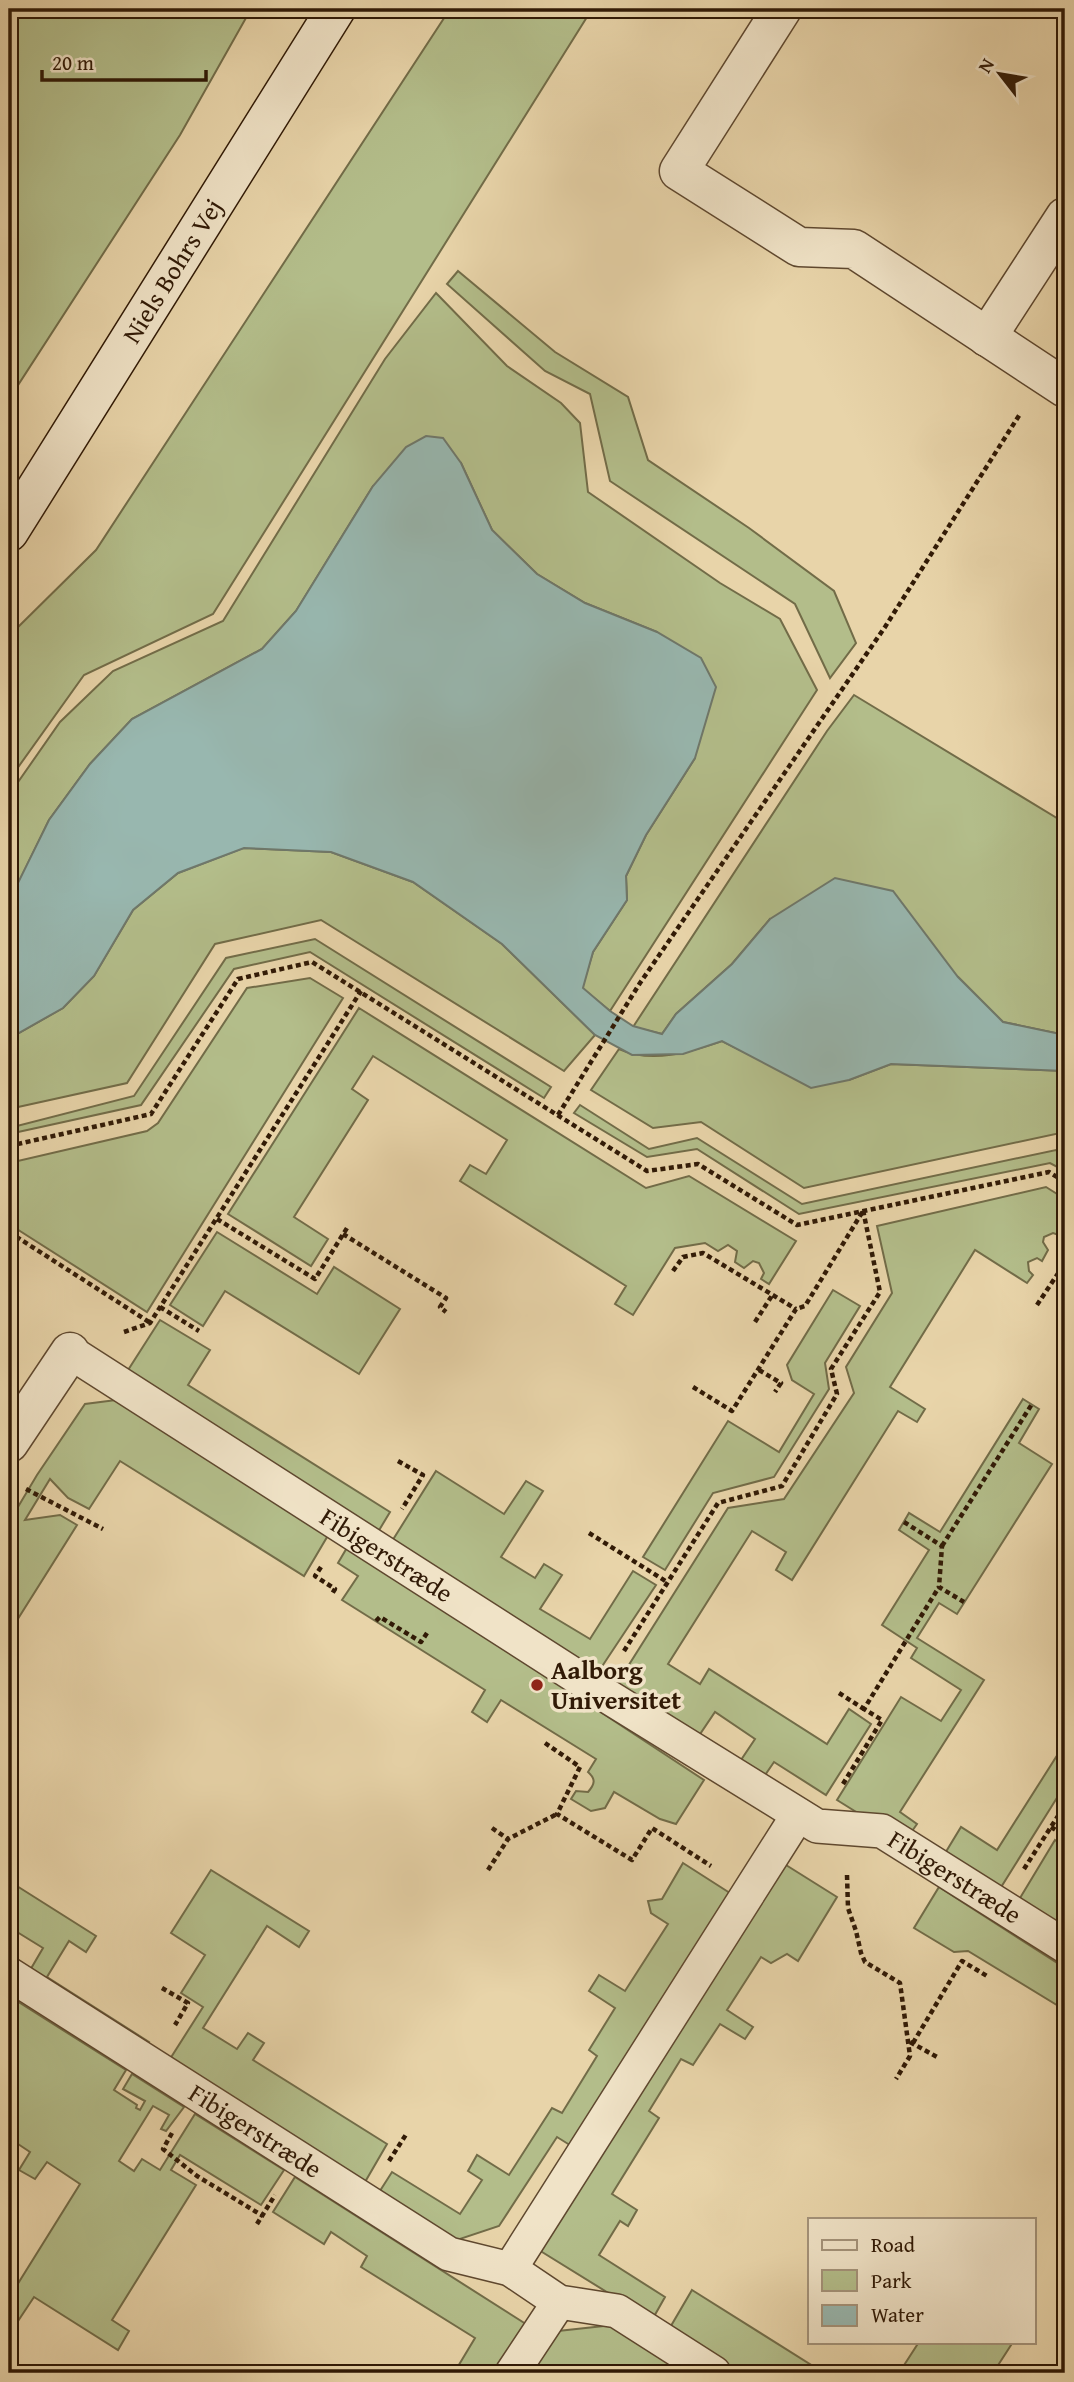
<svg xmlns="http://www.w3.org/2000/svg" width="1074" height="2382" viewBox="0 0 1074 2382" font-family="'Gentium Book Plus',serif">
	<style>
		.green { fill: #b3bd8a; stroke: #726c48; stroke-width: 2 }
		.water { fill: #98b7af; stroke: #6f786b; stroke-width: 2 }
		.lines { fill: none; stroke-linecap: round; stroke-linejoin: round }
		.lane-casing { stroke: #5f482f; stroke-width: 36 }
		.street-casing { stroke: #5f482f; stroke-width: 41 }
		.secondary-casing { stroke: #311a06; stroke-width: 41 }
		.path { stroke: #311a06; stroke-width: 4.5; stroke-dasharray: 5 3.5; stroke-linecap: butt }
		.lane { stroke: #f0e3c7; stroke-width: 33 }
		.street { stroke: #f0e3c7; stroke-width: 38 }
		.secondary { stroke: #f0e3c7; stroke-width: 38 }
		.poi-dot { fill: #8f2418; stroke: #f0e3c7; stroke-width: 2.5 }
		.labels { text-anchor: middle; stroke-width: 7; stroke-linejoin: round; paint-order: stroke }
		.street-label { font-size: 26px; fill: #311a06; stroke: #f0e3c7 }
		.poi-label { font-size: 26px; font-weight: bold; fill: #311a06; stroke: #f0e3c7; text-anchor: start }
	</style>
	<rect width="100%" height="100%" fill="#e8d4a9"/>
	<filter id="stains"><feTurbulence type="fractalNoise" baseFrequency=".00286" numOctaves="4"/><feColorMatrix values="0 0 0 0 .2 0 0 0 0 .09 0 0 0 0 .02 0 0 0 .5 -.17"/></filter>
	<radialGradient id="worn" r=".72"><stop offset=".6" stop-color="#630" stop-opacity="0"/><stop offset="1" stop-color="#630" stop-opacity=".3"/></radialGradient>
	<!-- green -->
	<g class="green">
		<polygon points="9,9 251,9 180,135 9,399"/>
		<polygon points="450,9 592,9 213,614 84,675 9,780 9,636 96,550"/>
		<polygon points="458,271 555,352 628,397 648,460 749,528 834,591 856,643 830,678 795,604 610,481 590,394 545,371 447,284"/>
		<polygon points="436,293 507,366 561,403 580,423 588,492 720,583 780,619 817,690 610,1011 582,988 593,952 627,900 626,876 646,835 695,758 657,632 585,603 537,574 492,530 461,463 373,486 296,611 262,649 132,719 90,764 49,820 16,888 9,895 9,795 60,722 113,671 223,621 385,359"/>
		<polygon points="854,695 1065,823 1065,1035 1003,1022 958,977 770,919 732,964 676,1014 662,1034 633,1027 827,731"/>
		<polygon points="243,848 331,852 413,882 502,944 595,1035 564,1071 321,920 215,944 127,1083 9,1109 9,1036 17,1034 63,1008 94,976 133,910 178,873"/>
		<polygon points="315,939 551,1087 544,1098 310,952 234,969 141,1105 9,1134 9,1128 134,1096 226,958"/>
		<polygon points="310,978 343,998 147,1312 9,1224 9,1163 147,1131 158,1123 247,988"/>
		<polygon points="359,1008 646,1188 689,1176 796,1241 769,1284 761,1279 764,1273 759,1263 753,1261 744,1268 735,1262 737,1251 728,1245 718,1251 705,1243 675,1248 633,1315 615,1304 626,1286 460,1181 470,1165 486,1174 507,1140 373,1056 352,1089 368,1100 294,1217 328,1239 311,1266 228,1214"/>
		<path d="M722,1041L762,1061L849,1080L891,1064L1065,1071V1132L804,1188L701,1122L653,1128L591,1090L619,1049C652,1064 690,1052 722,1041Z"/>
		<polygon points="580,1105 649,1149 697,1138 802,1204 1056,1150 1065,1157 1065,1171 1050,1163 799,1214 697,1149 647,1157 574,1113"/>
		<polygon points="1046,1187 1065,1199 1065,1224 1059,1235 1053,1233 1044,1237 1043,1242 1048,1250 1042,1261 1037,1258 1028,1262 1029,1271 1033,1275 1027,1283 975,1250 890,1387 925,1409 917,1422 898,1411 792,1580 776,1570 786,1552 752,1531 668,1664 700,1684 709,1669 827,1744 849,1709 871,1724 826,1795 774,1762 759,1784 735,1769 755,1739 715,1712 694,1743 613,1690 728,1508 784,1499 854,1393 846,1367 892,1293 877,1226"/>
		<polygon points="217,1232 317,1294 334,1267 400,1309 359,1374 225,1291 203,1326 170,1305"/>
		<polygon points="833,1290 860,1306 825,1363 829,1389 774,1477 713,1493 665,1570 643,1557 728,1421 779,1452 814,1394 792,1380 787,1365"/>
		<polygon points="160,1320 210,1350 188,1385 390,1512 375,1537 123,1378"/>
		<polygon points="1023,1399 1039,1409 1019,1443 1052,1464 957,1614 939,1603 917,1638 984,1680 900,1812 917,1824 910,1834 882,1828 837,1800 901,1697 941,1721 961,1690 911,1658 917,1648 882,1625 929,1550 899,1530 909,1513 940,1532"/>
		<polygon points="116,1400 330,1532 304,1576 120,1461 89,1509 68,1498 50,1479 25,1520 60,1515 77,1525 9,1633 9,1522 37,1475 85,1404"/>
		<polygon points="436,1471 504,1514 526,1481 543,1491 501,1557 535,1578 544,1564 562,1575 540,1609 590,1639 633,1571 656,1585 595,1677 389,1546"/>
		<path d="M348,1546L704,1780L676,1824L660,1819L614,1792L605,1808L591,1811L571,1799L576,1791L588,1792C595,1784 596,1779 588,1772L596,1759L501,1700L487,1722L472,1712L485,1690L342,1600L358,1576L338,1563Z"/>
		<polygon points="1065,1743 1065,1785 998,1892 944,1855 961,1827 997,1850"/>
		<polygon points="1055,1840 1065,1847 1065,1934 1017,1903"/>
		<polygon points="778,1860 837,1897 798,1961 787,1954 771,1963 761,1957 727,2010 753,2027 745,2039 720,2024 693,2065 681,2059 649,2111 659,2118 612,2194 637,2210 628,2226 620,2221 599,2255 665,2297 652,2320 534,2247"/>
		<polygon points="683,1863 733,1895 573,2147 557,2137 499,2226 454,2241 378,2194 392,2172 460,2214 482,2180 468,2171 477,2155 509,2175 552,2108 562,2113 597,2056 589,2050 615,2008 589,1991 599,1975 625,1991 668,1924 651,1913 648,1901 662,1899"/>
		<polygon points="211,1870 309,1931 299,1947 267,1926 203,2028 237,2049 248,2033 264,2043 253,2060 387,2144 365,2182 170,2059 203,2007 181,1993 205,1955 171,1933"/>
		<polygon points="9,1881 96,1936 86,1952 69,1941 47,1977 149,2042 146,2047 29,1972 43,1948 9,1927"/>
		<polygon points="939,1887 1065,1968 1065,2010 968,1951 954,1952 914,1928"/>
		<polygon points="9,1996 126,2070 114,2090 137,2105 136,2108 140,2110 145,2101 123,2089 132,2074 184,2107 166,2131 161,2129 169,2115 153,2106 119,2161 134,2171 142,2159 160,2170 195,2114 284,2170 261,2205 180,2155 171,2170 196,2185 112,2320 129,2331 118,2350 34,2297 12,2330 9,2328 9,2298 80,2184 47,2162 35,2179 19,2170 30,2152 9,2138"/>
		<polygon points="295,2177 529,2326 500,2373 454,2373 475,2338 361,2267 367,2256 331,2232 324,2244 273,2212"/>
		<polygon points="692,2290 824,2373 738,2373 668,2331"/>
		<polygon points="613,2325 689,2373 523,2373 549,2332"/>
		<polygon points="919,2342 1013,2342 993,2373 899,2373"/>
	</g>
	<!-- water -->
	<polygon class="water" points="426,436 443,438 461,463 492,530 537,574 585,603 657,632 701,658 716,687 695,758 646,835 626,876 627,900 593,952 583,988 610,1011 633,1026 662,1034 676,1014 732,964 770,919 835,878 893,891 958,977 1003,1022 1065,1035 1065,1071 891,1064 849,1080 811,1088 722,1041 683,1054 632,1055 595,1035 502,944 413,882 331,852 244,848 178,873 133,910 94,976 63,1008 17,1034 9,1036 9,895 16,887 49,820 90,764 132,719 262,649 296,611 373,486 406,447"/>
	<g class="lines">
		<!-- lane casing -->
		<g class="lane-casing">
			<g id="lane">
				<path id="s1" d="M70,1352L599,1691L817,1826L882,1831L1065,1946"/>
				<path id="s2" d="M9,1974L449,2254L510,2269L559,2302L617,2311L714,2373"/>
				<polyline points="510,2269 798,1815"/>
				<polyline points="512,2373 559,2302"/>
			</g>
		</g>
		<!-- street casing -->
		<g class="street-casing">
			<g id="street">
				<polyline points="782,9 679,171 799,247 854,249 1065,388"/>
				<polyline points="987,337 1065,217"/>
				<polyline points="9,1443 70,1352"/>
			</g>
		</g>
		<!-- secondary casing -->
		<g class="secondary-casing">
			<g id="secondary">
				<path id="s3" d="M9,532L336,9"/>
			</g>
		</g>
		<!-- path -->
		<g class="path">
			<polyline points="558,1115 640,983 885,627 1020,414"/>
			<polyline points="9,1146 151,1114 238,979 312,962 647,1171 698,1164 797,1225 1049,1172 1065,1182"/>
			<polyline points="217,1219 315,1279 347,1228"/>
			<polyline points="9,1232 149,1322"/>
			<polyline points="343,1234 446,1298 440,1307 446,1312"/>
			<polyline points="673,1271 683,1257 703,1253 796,1309"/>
			<polyline points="1037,1305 1065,1263"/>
			<polyline points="160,1307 199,1331"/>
			<polyline points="755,1322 773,1294"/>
			<polyline points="124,1332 150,1323 361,991"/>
			<polyline points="759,1370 781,1383 775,1392"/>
			<polyline points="693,1387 732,1411 796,1309 805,1306 863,1211"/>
			<polyline points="398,1461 423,1475 402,1509"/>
			<polyline points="26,1489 103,1529"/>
			<polyline points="904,1522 942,1546 939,1587 964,1602"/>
			<polyline points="589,1533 667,1582"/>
			<polyline points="942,1546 1032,1404"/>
			<polyline points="321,1567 315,1576 335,1589 332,1594"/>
			<polyline points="376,1621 380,1617 421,1642 427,1633"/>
			<polyline points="624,1651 718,1503 782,1486 837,1394 831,1369 880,1292 863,1210"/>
			<polyline points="839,1693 864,1709"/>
			<polyline points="545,1743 580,1767 557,1814 632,1860 652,1828 711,1866"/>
			<polyline points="843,1784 882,1720 864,1709 939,1587"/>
			<polyline points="1051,1827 1065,1836"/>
			<polyline points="492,1828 508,1839"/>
			<polyline points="1024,1869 1065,1805"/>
			<polyline points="488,1870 508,1839 557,1814"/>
			<polyline points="847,1875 848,1908 856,1931 861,1953 865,1962 900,1983 910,2056 896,2079"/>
			<polyline points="162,1988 188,2003 175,2025"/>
			<polyline points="910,2042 937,2057"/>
			<polyline points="913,2043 962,1961 987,1976"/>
			<polyline points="172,2133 163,2149 197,2176 263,2216"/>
			<polyline points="389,2161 407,2133"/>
			<polyline points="257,2224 275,2195"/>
		</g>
		<!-- lane -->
		<use href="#lane" class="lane"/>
		<!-- street -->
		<use href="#street" class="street"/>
		<!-- secondary -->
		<use href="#secondary" class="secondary"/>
	</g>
	<!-- markers -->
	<circle class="poi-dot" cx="537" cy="1685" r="7"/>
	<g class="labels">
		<!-- street labels -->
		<g class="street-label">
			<text dy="9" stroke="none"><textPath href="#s3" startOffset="308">Niels Bohrs Vej</textPath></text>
			<text dy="9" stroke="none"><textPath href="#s1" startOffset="376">Fibigerstræde</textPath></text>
			<text dy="9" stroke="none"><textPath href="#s1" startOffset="1036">Fibigerstræde</textPath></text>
			<text dy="9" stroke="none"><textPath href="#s2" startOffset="292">Fibigerstræde</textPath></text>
		</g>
		<!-- poi labels -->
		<g class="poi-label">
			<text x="551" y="1679">Aalborg<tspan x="551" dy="30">Universitet</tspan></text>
		</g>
	</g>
	<!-- margin -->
	<rect width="1074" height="2382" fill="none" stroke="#e8d4a9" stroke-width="35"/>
	<rect x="10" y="10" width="1053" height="2361" fill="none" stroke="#311a06" stroke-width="3.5"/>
	<rect x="18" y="18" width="1039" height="2347" fill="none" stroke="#311a06" stroke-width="2"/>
	<!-- legend -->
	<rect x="808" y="2218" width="228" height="126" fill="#f0e3c7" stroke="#a4937a" stroke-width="2"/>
	<rect x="822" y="2240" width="35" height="10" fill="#f0e3c7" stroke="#a4937a" stroke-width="2"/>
	<text x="871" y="2252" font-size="21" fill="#311a06">Road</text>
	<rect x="822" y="2270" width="35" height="21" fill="#b3bd8a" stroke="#a4937a" stroke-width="2"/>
	<text x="871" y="2288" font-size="21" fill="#311a06">Park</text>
	<rect x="822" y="2305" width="35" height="21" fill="#98b7af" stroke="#a4937a" stroke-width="2"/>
	<text x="871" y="2322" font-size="21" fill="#311a06">Water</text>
	<!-- north arrow -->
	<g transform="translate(1000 74) rotate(301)" stroke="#f0e3c7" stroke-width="5" paint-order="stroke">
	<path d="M0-5L12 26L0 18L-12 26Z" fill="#311a06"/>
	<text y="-10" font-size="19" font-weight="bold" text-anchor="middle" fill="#311a06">N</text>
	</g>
	<!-- scale -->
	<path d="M42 70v10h164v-10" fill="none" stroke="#311a06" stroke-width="3.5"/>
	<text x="52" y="70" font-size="21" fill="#311a06" stroke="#f0e3c7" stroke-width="5" paint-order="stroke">20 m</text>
	<rect width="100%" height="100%" filter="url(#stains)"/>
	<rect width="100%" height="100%" fill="url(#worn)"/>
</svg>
